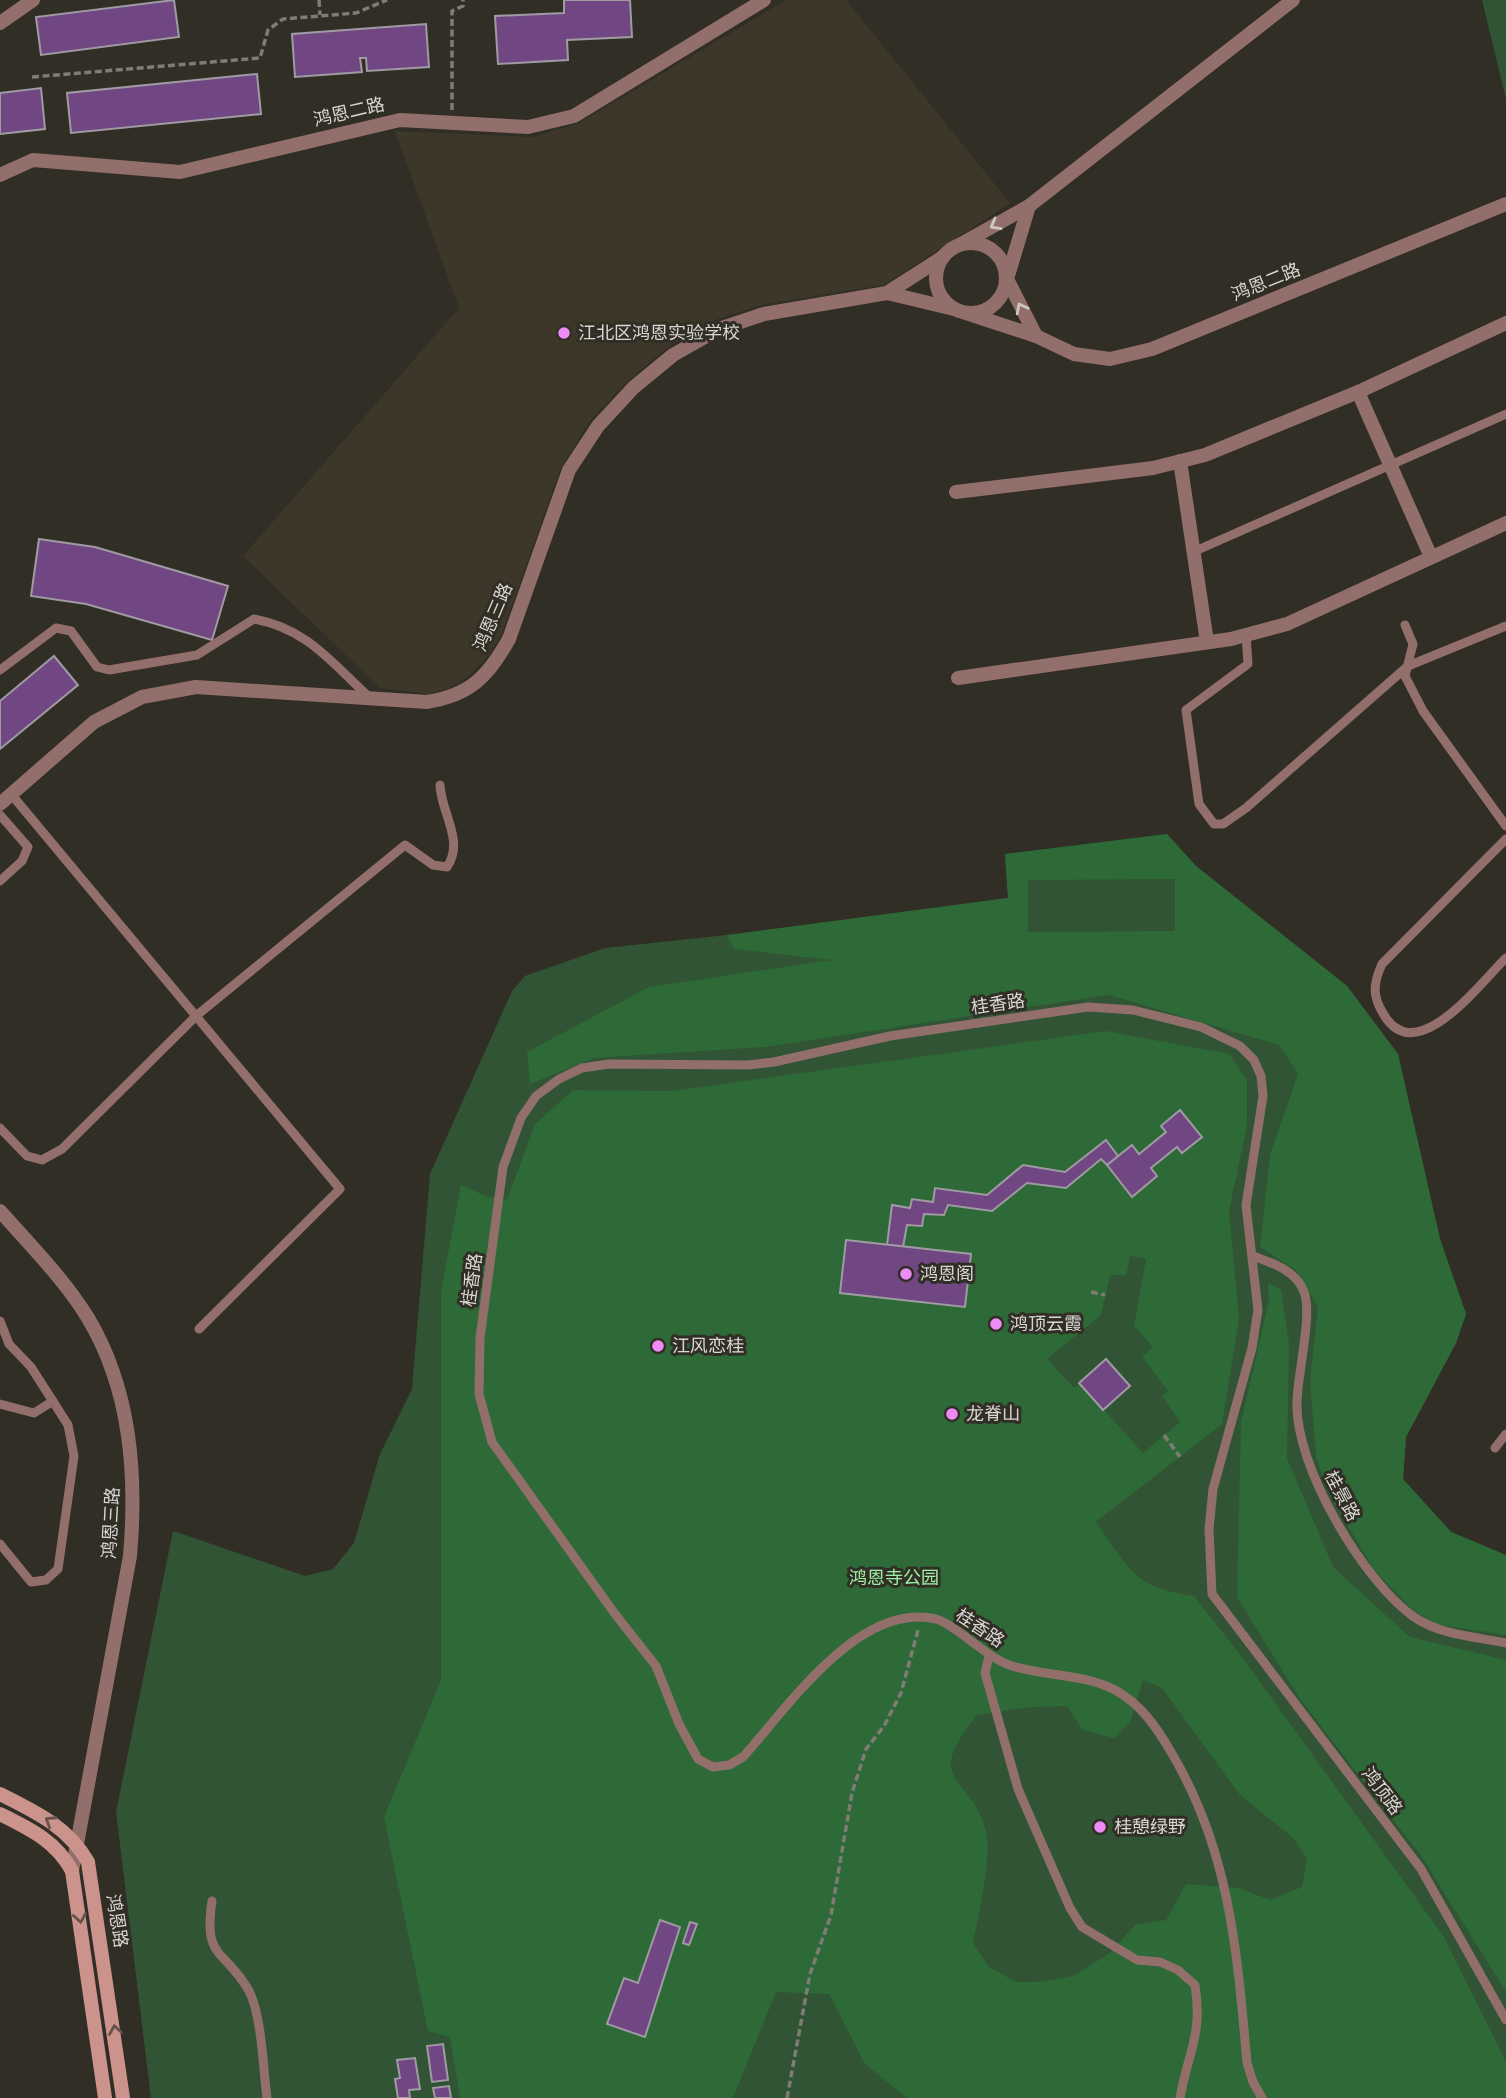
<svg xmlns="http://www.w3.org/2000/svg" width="1506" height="2098" viewBox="0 0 1506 2098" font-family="'Open Sans','Noto Sans SC',sans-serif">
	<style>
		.built { fill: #3d3729 }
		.green { fill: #305434 }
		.forest { fill: #2d6a37; fill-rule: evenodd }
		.building { fill: #704782; stroke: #a09aa3; stroke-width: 2 }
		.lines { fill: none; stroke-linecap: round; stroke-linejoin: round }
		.path { stroke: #7f7c75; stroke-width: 3.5; stroke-dasharray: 7 3.5; stroke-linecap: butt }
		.service { stroke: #926f6a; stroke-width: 9 }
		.minor { stroke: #926f6a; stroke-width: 14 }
		.tertiary { stroke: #926f6a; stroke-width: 14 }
		.secondary { stroke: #cb938c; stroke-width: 14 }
		.oneway { stroke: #cec7c2 }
		.oneway2 { stroke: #67514a }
		.poi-dot { fill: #ef8bf7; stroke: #312e26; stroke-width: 2.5 }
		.labels { text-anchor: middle; stroke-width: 6; stroke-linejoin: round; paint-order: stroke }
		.street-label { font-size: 18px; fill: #d9d7d2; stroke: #312e26 }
		.poi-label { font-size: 18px; fill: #d9d7d2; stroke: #312e26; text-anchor: start }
		.park-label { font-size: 18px; fill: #9bf0a4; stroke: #312e26 }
	</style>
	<rect width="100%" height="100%" fill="#312e26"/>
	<!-- built -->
	<polygon class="built" points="786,0 846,0 1010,203 884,285 761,305 715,320 668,347 628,381 590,421 560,470 502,633 489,655 470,675 450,688 429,694 380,688 243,556 459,308 395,131 532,137 579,123"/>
	<!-- green -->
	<g class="green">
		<polygon points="1482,0 1506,0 1506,99"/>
		<polygon points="1167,834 1196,866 1347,986 1398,1054 1440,1239 1466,1314 1456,1343 1406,1437 1403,1479 1451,1532 1506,1555 1506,2098 151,2098 116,1812 173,1531 305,1576 333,1569 354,1543 380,1454 412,1389 430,1174 512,991 525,976 605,948 727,935 1008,898 1005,854"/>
	</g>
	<!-- forest -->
	<g class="forest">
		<path d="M1167,834L1196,866L1347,986L1398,1054L1440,1239L1466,1314L1456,1343L1406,1437L1403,1479L1451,1532L1506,1555V1635L1435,1624L1413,1610L1374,1570L1330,1496L1316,1457L1310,1382L1318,1307L1297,1271L1260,1247L1270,1155L1298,1074L1279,1045L1109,995L765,1047L594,1058L530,1084L527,1052L649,987L832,960L734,949L727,935L1008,898L1005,854ZM1175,879V931L1028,932V880Z"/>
		<path d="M1106,1031L1229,1054L1247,1080V1127L1229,1210L1239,1319L1222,1424L1096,1522C1130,1569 1133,1588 1194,1596L1245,1661L1444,1937L1506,2062V2098H907L865,2064L829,1994L776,1992L733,2098H460L450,2037L428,2031L384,1817L441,1680V1291L461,1185L488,1197L507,1200L535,1124L573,1090L671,1091ZM1130,1256L1146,1259L1134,1326L1153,1347L1142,1357L1168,1391L1162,1396L1180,1422L1143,1453L1104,1410L1130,1386L1106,1359L1074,1388L1047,1359L1101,1315L1110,1275H1126ZM1143,1680L1162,1688L1240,1795L1293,1838L1307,1858L1302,1887L1270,1900L1239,1888L1186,1884L1166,1920L1135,1925L1110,1953L1073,1976L1038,1982H1016L989,1967L973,1943C979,1917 992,1856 986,1831C970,1771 921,1786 977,1715L1031,1707L1067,1706L1083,1730L1114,1738L1130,1722Z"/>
		<polygon points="1268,1283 1281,1290 1289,1343 1287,1458 1333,1567 1410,1637 1506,1660 1506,1992 1422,1857 1300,1699 1237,1597 1241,1422 1269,1300"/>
	</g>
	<!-- building -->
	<g class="building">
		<polygon points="174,0 179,37 41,55 36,17"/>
		<polygon points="564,0 630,0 632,37 567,40 568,60 498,64 495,16 564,13"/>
		<polygon points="426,24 429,67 367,71 366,58 360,58 362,72 295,77 292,34"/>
		<polygon points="257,74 261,114 71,133 67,93"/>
		<polygon points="41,88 45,129 0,134 0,93"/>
		<polygon points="39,539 95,547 228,586 212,640 86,604 31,596"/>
		<polygon points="54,656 78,685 0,749 0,701"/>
		<polygon points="1180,1110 1202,1137 1182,1153 1177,1147 1151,1168 1157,1176 1132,1197 1107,1165 1132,1145 1139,1154 1166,1132 1161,1126"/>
		<polygon points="1106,1140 1118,1156 1107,1165 1101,1159 1066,1188 1027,1183 992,1211 948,1205 944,1215 924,1214 922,1226 907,1225 903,1247 887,1245 892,1205 910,1208 912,1199 933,1202 935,1188 987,1195 1023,1165 1065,1172"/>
		<polygon points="846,1240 971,1254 965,1307 840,1293"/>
		<polygon points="1106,1359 1130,1386 1103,1410 1079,1383"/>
		<polygon points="660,1920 680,1927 645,2037 607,2024 624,1978 638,1983"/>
		<polygon points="690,1922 697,1924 689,1945 683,1943"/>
		<polygon points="443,2044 448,2080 432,2082 427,2046"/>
		<polygon points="415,2058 420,2089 409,2090 410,2098 398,2098 395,2079 400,2078 397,2060"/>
		<polygon points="449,2086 451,2098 435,2098 433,2088"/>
	</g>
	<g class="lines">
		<!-- path -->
		<g class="path">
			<polyline points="319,0 320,15"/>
			<polyline points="32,77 260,58 268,30 283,19 356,13 387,0"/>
			<polyline points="452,110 452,11 463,6 463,0"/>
			<polyline points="1091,1292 1105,1295"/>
			<polyline points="1164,1435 1180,1457"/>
			<polyline points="787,2098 810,1974 831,1915 852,1793 866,1749 884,1726 901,1693 918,1630"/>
		</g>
		<!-- service -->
		<g class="service">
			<polyline points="1193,552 1506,414"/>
			<polyline points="1405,625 1413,644 1405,676 1423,711 1506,826"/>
			<polyline points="1246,635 1248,664 1186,710 1199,804 1214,824 1223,824 1246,808 1408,666 1506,626"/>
			<path d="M0,670L56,628L71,631L97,667L109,670L197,655L254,619C307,629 330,661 368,696"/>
			<polyline points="11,794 340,1189 199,1329"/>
			<polyline points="0,815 28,847 22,861 0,881"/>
			<path d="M1506,839L1382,964C1373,984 1372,996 1384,1015C1417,1069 1480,983 1506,958"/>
			<path d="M0,1128L27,1156L42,1160L62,1149L196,1016L405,845L433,865L447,867C465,841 441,813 440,785"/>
			<path d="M1253,1256C1272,1263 1296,1270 1304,1292C1313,1314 1297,1376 1297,1403C1295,1466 1363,1581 1414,1617C1440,1635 1476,1637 1506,1643"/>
			<polyline points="0,1321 9,1344 31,1367 68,1425 74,1456 58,1569 46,1580 31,1582 0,1544"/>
			<polyline points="0,1404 34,1413 53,1401"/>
			<polyline points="1495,1448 1506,1434"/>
			<path d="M989,1656L985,1673L1018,1789L1070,1908L1082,1927L1137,1960L1160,1962L1178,1970L1195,1985C1203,2035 1188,2052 1180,2098"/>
			<path d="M212,1901C203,1961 225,1948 249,1991C262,2016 263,2069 267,2098"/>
			<path d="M1262,2098L1253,2082L1247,2063C1237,1951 1230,1851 1171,1752C1157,1728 1141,1704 1115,1690C1085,1674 1045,1676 1012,1666C985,1657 955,1624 936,1619C859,1601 788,1707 743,1757L729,1765L713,1767L698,1759L679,1724L656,1666L615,1614L492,1442L479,1394L480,1338L503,1167L521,1118L536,1096L559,1079L582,1068L609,1064L748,1065L774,1062L890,1036L1088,1007L1133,1010L1201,1027L1240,1046L1254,1060L1261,1076L1263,1096L1246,1205L1258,1310L1252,1348L1213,1489L1209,1529L1212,1594L1421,1869L1506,2020"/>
		</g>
		<!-- minor -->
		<g class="minor">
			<polyline points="0,23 33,0"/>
			<polyline points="1358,392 1431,557"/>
			<polyline points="1180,461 1207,642"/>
			<polyline points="956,492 1153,468 1205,455 1358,392 1506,323"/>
			<polyline points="958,678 1231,639 1287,624 1506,523"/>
		</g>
		<!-- tertiary -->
		<g class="tertiary">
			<polyline points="0,175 33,160 180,172 400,120 528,127 574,116 764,0"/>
			<polyline points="1029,206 1007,279 1036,336"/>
			<circle cx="971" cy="278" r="35"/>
			<polyline points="961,244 1029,206 1293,0"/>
			<polyline points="887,293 954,309"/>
			<polyline points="966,313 1036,336 1074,354 1110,359 1152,349 1506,204"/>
			<path d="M0,804L94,722L142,697L196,687L427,702C470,695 488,677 509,639L569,470L598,426L633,388L673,355L719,329L764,314L887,293L943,257"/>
			<path d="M0,1211C30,1245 64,1279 88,1318C131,1390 137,1475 130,1556L72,1871"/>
		</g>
		<!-- secondary -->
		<g class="secondary">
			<path d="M0,1794C36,1812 68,1827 88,1862L123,2098"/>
			<path d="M0,1814C30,1829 56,1841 72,1871L105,2098"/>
		</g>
	</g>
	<!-- one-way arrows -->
	<defs><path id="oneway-chevron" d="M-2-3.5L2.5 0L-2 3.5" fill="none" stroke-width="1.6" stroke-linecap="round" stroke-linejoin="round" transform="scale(1.75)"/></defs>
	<g class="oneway">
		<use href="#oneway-chevron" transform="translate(995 225) rotate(151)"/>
		<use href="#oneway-chevron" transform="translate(1021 308) rotate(-117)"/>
	</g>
	<g class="oneway2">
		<use href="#oneway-chevron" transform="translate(50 1821) rotate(-147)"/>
		<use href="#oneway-chevron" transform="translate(80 1918) rotate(81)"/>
		<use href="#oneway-chevron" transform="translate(115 2030) rotate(-99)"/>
	</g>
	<!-- markers -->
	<g class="poi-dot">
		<circle cx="564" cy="333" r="7"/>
		<circle cx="906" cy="1274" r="7"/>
		<circle cx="996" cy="1324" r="7"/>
		<circle cx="658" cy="1346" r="7"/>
		<circle cx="952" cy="1414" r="7"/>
		<circle cx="1100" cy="1827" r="7"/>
	</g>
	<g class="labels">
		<!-- street labels -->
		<g class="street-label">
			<text transform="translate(349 112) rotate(-13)" y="6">鸿恩二路</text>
			<text transform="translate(1266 282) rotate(-22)" y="6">鸿恩二路</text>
			<text transform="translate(493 617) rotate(-67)" y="6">鸿恩三路</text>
			<text transform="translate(998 1004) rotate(-8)" y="6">桂香路</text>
			<text transform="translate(472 1280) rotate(-82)" y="6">桂香路</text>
			<text transform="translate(1342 1496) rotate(62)" y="6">桂景路</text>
			<text transform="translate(111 1523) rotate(-87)" y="6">鸿恩三路</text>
			<text transform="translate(980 1628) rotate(34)" y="6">桂香路</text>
			<text transform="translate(1382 1791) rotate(53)" y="6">鸿顶路</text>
			<text transform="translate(117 1921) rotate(81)" y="6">鸿恩路</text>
		</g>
		<!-- poi labels -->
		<g class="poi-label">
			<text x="578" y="339">江北区鸿恩实验学校</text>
			<text x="920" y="1280">鸿恩阁</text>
			<text x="1010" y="1330">鸿顶云霞</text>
			<text x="672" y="1352">江风恋桂</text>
			<text x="966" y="1420">龙脊山</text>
			<text x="1114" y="1833">桂憩绿野</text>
		</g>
		<!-- park labels -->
		<g class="park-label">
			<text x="894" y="1584">鸿恩寺公园</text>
		</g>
	</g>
</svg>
